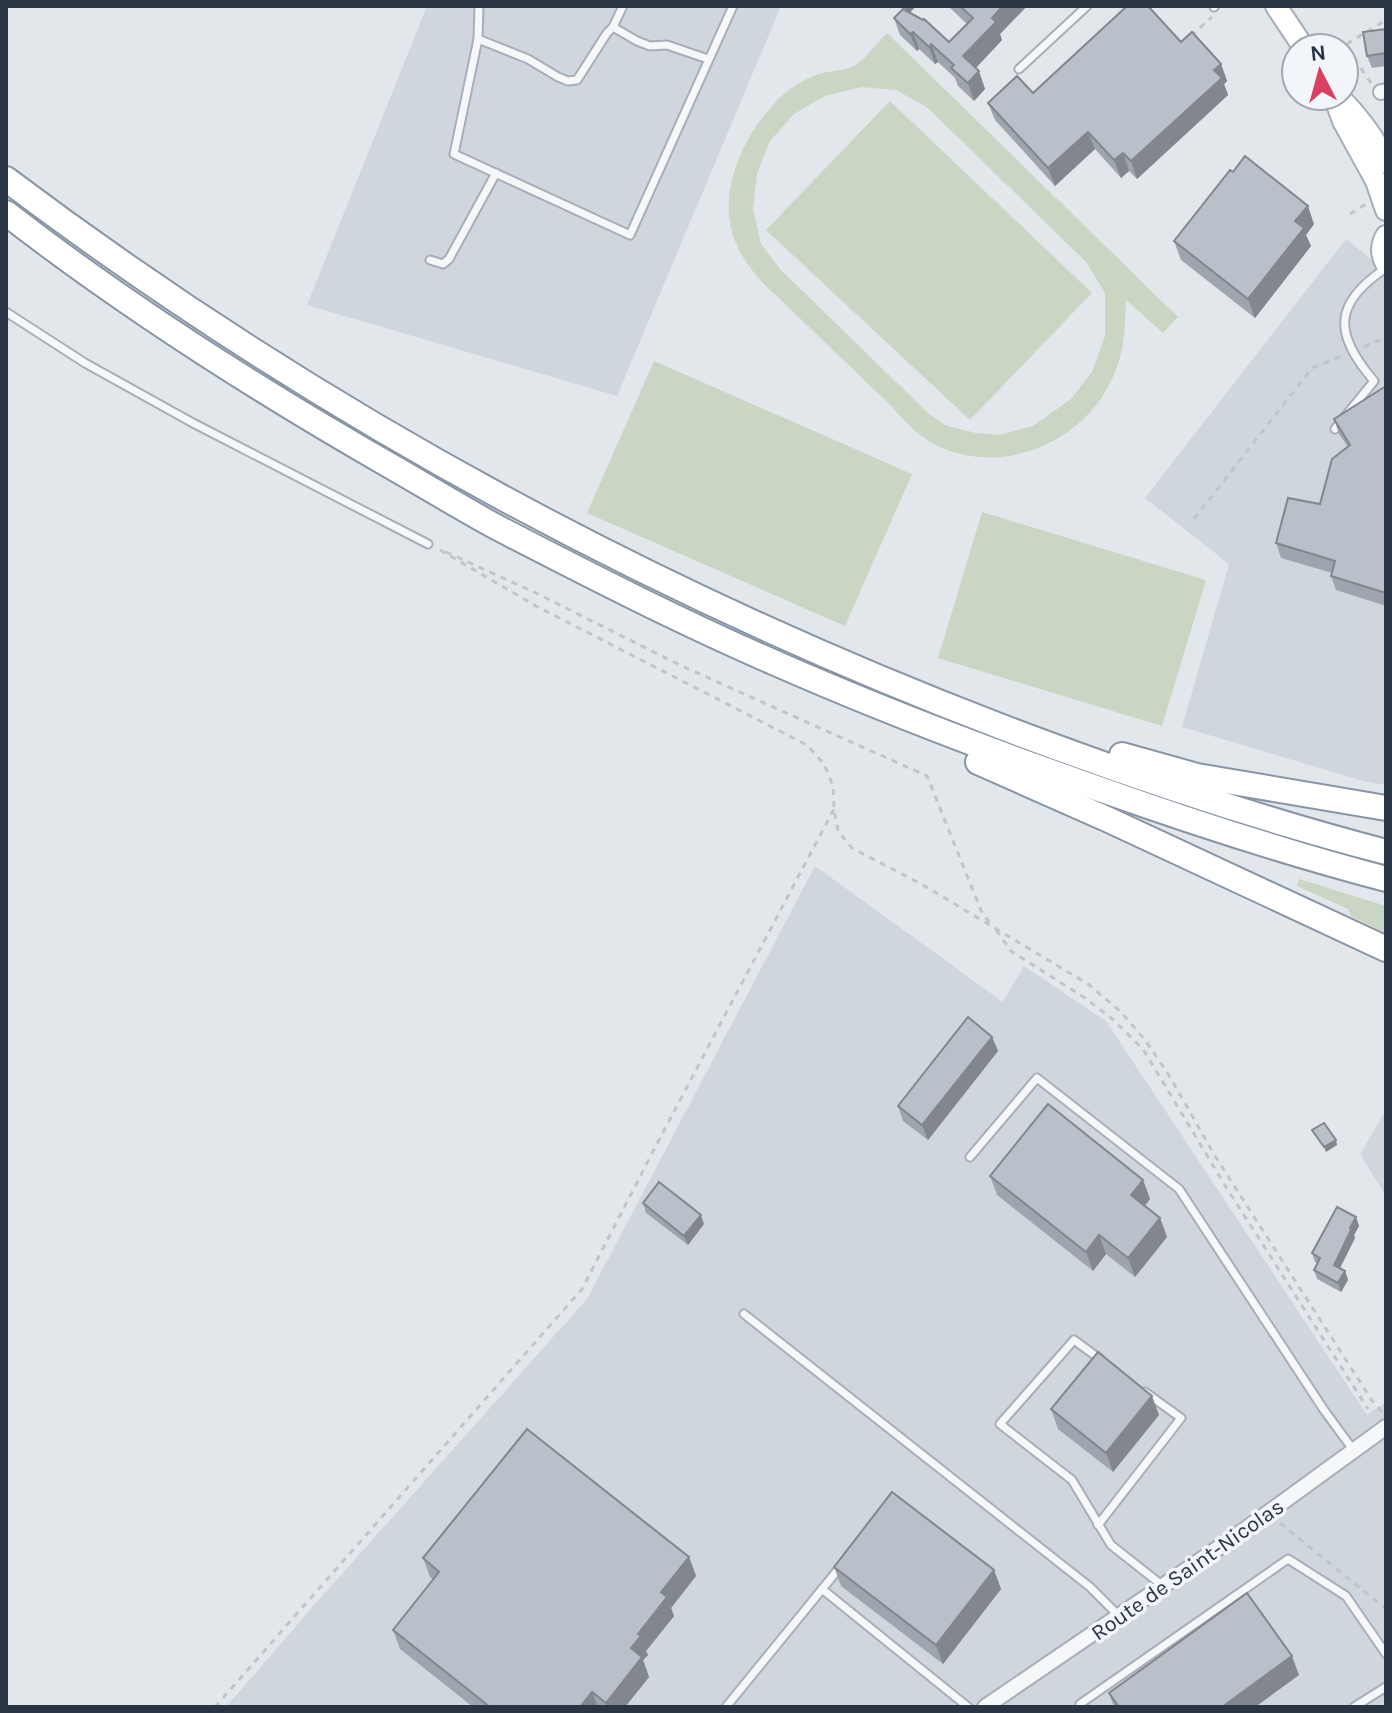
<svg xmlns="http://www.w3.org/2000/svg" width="1392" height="1713" viewBox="0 0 1392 1713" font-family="Karla,sans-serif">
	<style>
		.built { fill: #d0d6de }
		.green { fill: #c9d6c3; fill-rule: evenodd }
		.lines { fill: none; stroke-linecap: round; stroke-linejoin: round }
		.service-casing { stroke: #a7aeb7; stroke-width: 11 }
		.minor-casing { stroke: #a7aeb7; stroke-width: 18 }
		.secondary-casing { stroke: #a7aeb7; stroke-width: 24 }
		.trunk-casing { stroke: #8895a4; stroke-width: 28 }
		.path { stroke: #c1c5ca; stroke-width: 3; stroke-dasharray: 6 6; stroke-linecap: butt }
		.service { stroke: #f6f7f9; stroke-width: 7 }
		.minor { stroke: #f6f7f9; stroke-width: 14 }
		.secondary { stroke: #fff; stroke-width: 20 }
		.trunk { stroke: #fff; stroke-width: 24 }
		.wall { fill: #9fa5ae }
		.shaded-wall { fill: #82868d }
		.building { fill: #b9c0ca; stroke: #82868d; stroke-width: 2 }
		.labels { text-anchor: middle; stroke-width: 7; stroke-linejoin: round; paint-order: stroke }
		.street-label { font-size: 22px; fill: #293545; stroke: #f2f5f9 }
	</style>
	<rect width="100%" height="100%" fill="#e2e7ec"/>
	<!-- built -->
	<g class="built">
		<polygon points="427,6 781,6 617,396 307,305"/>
		<polygon points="1346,239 1386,271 1386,785 1363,781 1182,727 1229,564 1145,498"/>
		<polygon points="815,866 1003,1002 1024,966 1106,1021 1367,1415 1386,1402 1386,1707 226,1707 316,1603 587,1299"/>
		<polygon points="1386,1110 1386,1196 1360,1154"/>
	</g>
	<!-- green -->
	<g class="green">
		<path d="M887,33L1178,317L1163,333L1126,300C1125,322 1125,345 1117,367C1092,440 1002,481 932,443C915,434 897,411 883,398C843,360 803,321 763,283C752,271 742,258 736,243C713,191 748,123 789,90C796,85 807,78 816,75C828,70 846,72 857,64C868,56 877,43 887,33ZM861,87L896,90L928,108L1086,262L1105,293V336L1092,372L1071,399L1033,426L999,435L976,433L947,426L929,414L780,269L761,244L753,208L757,174L770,141L794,114L825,96Z"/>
		<polygon points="890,101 1092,293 970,420 766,230"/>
		<polygon points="654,361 912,474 845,626 587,513"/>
		<polygon points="982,512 1206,580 1162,726 938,658"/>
		<polygon points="1299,879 1386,906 1386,933 1351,916 1348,909 1297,886"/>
	</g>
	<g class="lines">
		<!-- service casing -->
		<g class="service-casing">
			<g id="service">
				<polyline points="479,6 478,39 454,154 630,235 733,6"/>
				<polyline points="1214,7 1215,6"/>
				<polyline points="613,27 637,41 650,46 667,45 708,59"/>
				<polyline points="478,39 528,59 558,77 568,81 577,80 607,33 613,27 623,6"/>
				<polyline points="1019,69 1087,6"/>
				<polyline points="430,260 443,264 449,259 496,173"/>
				<polyline points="6,312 85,363 193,423 428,544"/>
				<path d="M1335,429L1374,381C1334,334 1332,304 1386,268"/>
				<polyline points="970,1157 1037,1078 1179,1189 1324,1410 1354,1451"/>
				<polyline points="744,1314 1090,1587 1119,1616"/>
				<polyline points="1100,1359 1074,1340 1000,1424 1072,1480 1111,1545 1163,1586"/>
				<polyline points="1098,1525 1181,1418 1145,1392"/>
				<polyline points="822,1589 968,1707"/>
				<polyline points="726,1707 841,1566"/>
				<polyline points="1081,1707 1080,1704 1288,1559 1346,1596 1386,1654"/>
				<polyline points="1354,1707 1386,1687"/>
			</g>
		</g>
		<!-- minor casing -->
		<g class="minor-casing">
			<g id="minor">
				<polyline points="1381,92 1386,91"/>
				<polyline points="985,1707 1236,1536 1386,1427"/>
			</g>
		</g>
		<!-- secondary casing -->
		<g class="secondary-casing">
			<g id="secondary">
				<polyline points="1276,6 1304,48"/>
				<polyline points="1334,96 1343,121 1376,181 1386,210"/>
				<path d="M1338,96C1358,116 1375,137 1386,163"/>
				<path d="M1386,236C1381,245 1381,255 1386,264"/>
			</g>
		</g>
		<!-- trunk casing -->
		<g class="trunk-casing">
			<g id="trunk">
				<path d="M6,179C310,408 647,591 1002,727C1128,775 1256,818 1386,852"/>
				<path d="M6,213C131,310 264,394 401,472C434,491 468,512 502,530C591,576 681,622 773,662C882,710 993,752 1105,791C1198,824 1291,854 1386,879"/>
				<polyline points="1122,755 1197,776 1386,808"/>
				<polyline points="978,762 1109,820 1386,949"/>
			</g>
		</g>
		<!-- path -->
		<g class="path">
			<polyline points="1191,36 1212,17"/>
			<polyline points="1371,83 1345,45 1386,20"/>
			<polyline points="1350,214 1366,204"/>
			<polyline points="1364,347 1376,341 1386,339"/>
			<polyline points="1194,519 1308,373 1312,368 1342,356"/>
			<polyline points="440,550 536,606 807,745 824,764 833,786 834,809 838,831 852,848 923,885 1088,984 1120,1011 1146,1041 1170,1077 1215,1156 1373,1402 1383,1413"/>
			<polyline points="446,552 538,594 684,667 927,776 982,913 991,924"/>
			<polyline points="996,930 1011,951 1085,998 1110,1017 1143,1049 1226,1187 1368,1409"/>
			<polyline points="1280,1523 1386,1609"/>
			<polyline points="215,1707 582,1289 660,1138 834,809"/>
		</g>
		<!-- service -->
		<use href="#service" class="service"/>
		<!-- minor -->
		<use href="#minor" class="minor"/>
		<!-- secondary -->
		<use href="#secondary" class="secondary"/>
		<!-- trunk -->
		<use href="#trunk" class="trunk"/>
	</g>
	<!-- wall -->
	<g class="wall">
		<polygon points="900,6 916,6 910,13 949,42 967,24 948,6 1027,6 1000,34 1002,40 976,68 985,89 974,101 958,86 955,78 938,62 935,64 919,49 917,51 900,35 894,18 903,9"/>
		<polygon points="1386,29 1386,66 1372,68 1367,56"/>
		<polygon points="1181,42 1221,64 1227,81 1224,84 1228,95 1137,179 1129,171 1121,178 1095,149 1055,186 995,120 988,103 1033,93"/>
		<polygon points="1314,224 1306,235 1311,246 1255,318 1181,260 1174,241"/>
		<polygon points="1386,386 1386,606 1336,590 1331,576 1332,573 1281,558 1276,543 1320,504 1348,447 1339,434 1334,419"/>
		<polygon points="992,1037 998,1051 928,1140 903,1121 898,1106"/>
		<polygon points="990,1176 1143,1180 1150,1199 1145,1206 1160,1218 1167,1237 1135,1277 1106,1254 1093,1271 997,1195"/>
		<polygon points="643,1203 704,1224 688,1245 646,1213"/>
		<polygon points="1356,1217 1359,1226 1354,1235 1355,1238 1340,1268 1345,1271 1348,1280 1341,1292 1317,1279 1314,1270 1317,1263 1315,1262 1312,1253"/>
		<polygon points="1051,1409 1159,1415 1113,1472 1058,1429"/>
		<polygon points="689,1557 696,1576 671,1608 674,1616 646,1651 648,1655 643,1660 649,1677 625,1707 473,1707 400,1649 393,1630 433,1580 430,1577 423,1558"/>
		<polygon points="834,1567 994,1570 1001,1589 943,1664 841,1586"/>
		<polygon points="1299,1675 1255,1707 1114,1707 1109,1693"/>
	</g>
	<!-- shaded-wall -->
	<g class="shaded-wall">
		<polygon points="905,6 916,6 908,14"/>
		<polygon points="1003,6 1027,6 1000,34 1002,40 970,74 963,56 992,18"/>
		<polygon points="913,32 919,49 917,51 910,34"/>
		<polygon points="931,44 938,62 935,64 929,47"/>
		<polygon points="1221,64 1227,81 1224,84 1228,95 1137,179 1131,161"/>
		<polygon points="979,71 985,89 974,101 968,83"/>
		<polygon points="1088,132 1095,149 1055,186 1048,168"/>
		<polygon points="1123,153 1129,171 1121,178 1114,160"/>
		<polygon points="1308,206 1314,224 1306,235 1311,246 1255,318 1248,299 1295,221"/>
		<polygon points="992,1037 998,1051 928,1140 922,1125"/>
		<polygon points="1336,1140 1337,1145 1326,1152 1324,1147"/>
		<polygon points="1143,1180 1150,1199 1138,1214 1131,1195"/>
		<polygon points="701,1215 704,1224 688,1245 684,1236"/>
		<polygon points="1356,1217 1359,1226 1354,1235 1355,1238 1337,1274 1334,1265"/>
		<polygon points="1160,1218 1167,1237 1135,1277 1128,1258"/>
		<polygon points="1099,1235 1106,1254 1093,1271 1086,1252"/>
		<polygon points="1345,1271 1348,1280 1341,1292 1338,1283"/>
		<polygon points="1152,1396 1159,1415 1113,1472 1106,1453"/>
		<polygon points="689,1557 696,1576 671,1608 674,1616 646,1651 648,1655 643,1660 649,1677 625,1707 608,1707 606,1703 638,1634 661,1592"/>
		<polygon points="994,1570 1001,1589 943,1664 936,1645"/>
		<polygon points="1292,1656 1299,1675 1255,1707 1222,1707"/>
		<polygon points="592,1692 598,1707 580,1707"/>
	</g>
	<!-- building -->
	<g class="building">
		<polygon points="960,6 1003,6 992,18 996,22 963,56 979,71 968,83 951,68 954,65 931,44 929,47 913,32 910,34 894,18 903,9 923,20 924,19 949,42 973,18"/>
		<polygon points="1127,6 1148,6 1181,42 1192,32 1221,64 1214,70 1222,78 1131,161 1123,153 1114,160 1088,132 1048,168 988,103 1017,76 1033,93"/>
		<polygon points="1386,29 1386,53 1367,56 1363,32"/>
		<polygon points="1245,156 1308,206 1295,221 1304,228 1248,299 1174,241 1230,170 1233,172"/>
		<polygon points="1386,386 1386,593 1331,576 1335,561 1276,543 1288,498 1320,504 1332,459 1350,445 1334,419"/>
		<polygon points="968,1017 992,1037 922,1125 898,1106"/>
		<polygon points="1048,1104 1143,1180 1131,1195 1160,1218 1128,1258 1099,1235 1086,1252 990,1176"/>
		<polygon points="1324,1123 1336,1140 1324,1147 1312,1130"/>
		<polygon points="659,1182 701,1215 684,1236 643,1203"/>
		<polygon points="1337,1207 1356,1217 1350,1228 1352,1228 1334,1265 1345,1271 1338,1283 1314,1270 1320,1258 1312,1253"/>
		<polygon points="1098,1352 1152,1396 1106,1453 1051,1409"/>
		<polygon points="527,1429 689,1557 661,1592 667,1597 638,1634 641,1636 631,1648 642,1657 606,1703 592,1692 580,1707 490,1707 393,1630 439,1572 423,1558"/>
		<polygon points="892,1492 994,1570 936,1645 834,1567"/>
		<polygon points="1247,1593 1292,1656 1222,1707 1119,1707 1109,1693"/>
	</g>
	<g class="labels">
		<!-- street labels -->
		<g class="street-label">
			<text transform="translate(1187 1569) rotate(-35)" y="8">Route de Saint-Nicolas</text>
		</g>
	</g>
	<!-- border -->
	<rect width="1392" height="1713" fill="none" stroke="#293545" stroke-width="16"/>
	<!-- north arrow -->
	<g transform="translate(1320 72) rotate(354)"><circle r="38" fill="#f2f5f9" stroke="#a2a8b1" stroke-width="2"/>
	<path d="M0-6L14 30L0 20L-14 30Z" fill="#d93f5f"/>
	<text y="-12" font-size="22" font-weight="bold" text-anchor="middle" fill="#293545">N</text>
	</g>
</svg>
